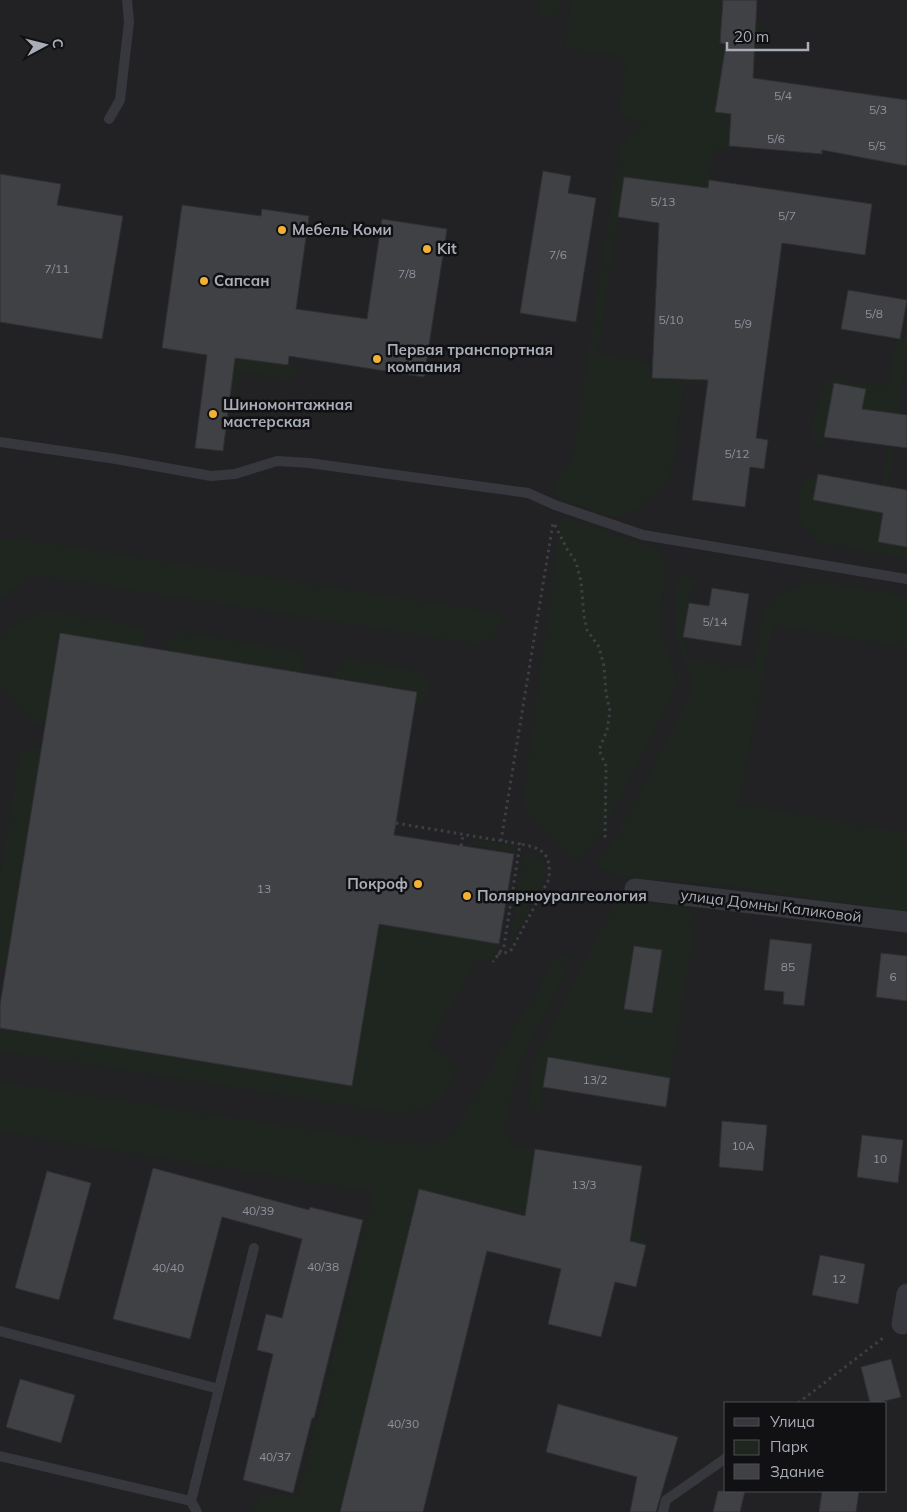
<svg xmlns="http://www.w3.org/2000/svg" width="907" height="1512" viewBox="0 0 907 1512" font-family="Mulish,sans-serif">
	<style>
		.built { fill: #222225; fill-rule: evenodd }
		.green { fill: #1e261f }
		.building { fill: #404145; stroke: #303034 }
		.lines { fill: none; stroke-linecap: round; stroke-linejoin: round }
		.path { stroke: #3d3f44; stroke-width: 3; stroke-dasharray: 2.5 4; stroke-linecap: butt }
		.lane { stroke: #37383d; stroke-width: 10 }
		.street { stroke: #37383d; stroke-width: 21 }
		.poi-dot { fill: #f2b134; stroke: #111113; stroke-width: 2 }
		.labels { text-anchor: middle; stroke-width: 5; stroke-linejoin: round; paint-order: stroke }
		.number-label { font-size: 12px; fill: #8e929b }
		.poi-label { font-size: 15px; font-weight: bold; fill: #a8adb8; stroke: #111113; text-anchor: start }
		.street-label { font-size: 15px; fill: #a8adb8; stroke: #111113 }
	</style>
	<rect width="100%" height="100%" fill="#161618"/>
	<!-- built -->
	<path class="built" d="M0,0H907V1512H0ZM726,1403H886V1491H726Z"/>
	<!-- green -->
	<g class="green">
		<path d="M541,0H561C560,13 550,17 538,19Z"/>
		<path d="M571,0H723L720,43L754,45L756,20C765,26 763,37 762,47L750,55L738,76L721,73L715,112L732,114L729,146L721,150L714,151L708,188L624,177L598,351L601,356C611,358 642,358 648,365C652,368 650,372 649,376L653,379L685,381L707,379C701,383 692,382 685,386C675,417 681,454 665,483C656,498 626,519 607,516C599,515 591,509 582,507C575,504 567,503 561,499C543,490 565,467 573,459L619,148L644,120L619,118L626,62L619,55L565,49Z"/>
		<path d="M896,338H907V345L894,447L878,542L907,547V559L825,543L812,535L798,516C800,500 798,476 818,473L813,500L876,511L893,423L861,417L866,389L835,383L823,446H817C806,428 819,402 824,384L827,381L832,379L881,386L889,383Z"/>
		<path d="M235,358L292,366L295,367V375L289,380L248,373L242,374C235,386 239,395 229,407Z"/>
		<polygon points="564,517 652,547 661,555 665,566 660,631 674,673 676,682 672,695 601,834 580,859 575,859 570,855 526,811 524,794 558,539 562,519"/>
		<path d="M20,539L504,614C501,630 492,637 478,644L36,575L30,577L0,599V540Z"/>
		<path d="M684,576C692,576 695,578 697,586L692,585L683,637L691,660L753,669L764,607C780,596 794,584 814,581L907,596V648L773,625L739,804L907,833V912L730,886L617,876L606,872L600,866V859L615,839L693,691C693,672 679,654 676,635C673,619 676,600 677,583Z"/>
		<path d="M51,611L143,627V647L46,724L35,723L28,717L0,685V637C14,624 32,613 51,611Z"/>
		<path d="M178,631L298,651C305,657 303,664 302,673L167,651L169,640Z"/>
		<path d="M351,659L420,671L430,683C429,695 429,703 415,703L417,691L331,677L341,663Z"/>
		<polygon points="33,747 42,748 6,968 0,966 0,876 20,753"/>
		<polygon points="472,839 516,846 515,852 471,845"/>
		<path d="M523,854C531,855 544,856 545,866C548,882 517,931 509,947Z"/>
		<path d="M627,899L687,908L696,919L670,1078L548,1057L540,1110L537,1113C531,1112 529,1110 528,1104L533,1061L614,906L620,900Z"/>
		<polygon points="379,924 499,944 489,960 487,961 478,957 428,1045 456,1064 454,1076 438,1102 413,1111 386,1111 0,1051 0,1028 352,1086"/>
		<path d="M561,953L567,956L568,963L566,970L519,1063L505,1129L507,1138L513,1146L535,1149L633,1221L646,1244L419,1189L339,1512H251L260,1497L274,1494L295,1496L299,1491L374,1192L0,1132V1082L391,1142C417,1145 437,1150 456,1129L556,957Z"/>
	</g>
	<!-- building -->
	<g class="building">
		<polygon points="723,0 757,0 753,78 907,100 907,166 822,150 822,154 729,146 731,114 715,112 726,44 720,43"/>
		<polygon points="543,171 571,176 568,193 596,198 576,322 520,313"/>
		<polygon points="0,174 61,184 57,205 123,216 102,339 0,322"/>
		<polygon points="624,177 708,188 709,180 872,204 865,255 782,243 756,438 768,440 764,469 750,467 745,507 692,500 708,380 652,378 659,223 618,217"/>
		<polygon points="182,205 261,216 262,209 309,216 296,309 367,319 382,219 447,229 424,377 289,356 288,365 235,358 223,451 195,448 207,355 162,348"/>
		<polygon points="848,290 907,300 900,339 841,329"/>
		<polygon points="834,383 866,389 862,409 907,415 907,448 824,437"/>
		<polygon points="818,474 907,490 907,547 878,542 883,513 813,500"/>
		<polygon points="712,588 749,594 741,646 683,637 689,603 709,606"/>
		<polygon points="60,633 417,692 394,835 514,854 499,944 379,924 352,1086 0,1028 0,1005"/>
		<polygon points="770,939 812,944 804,1006 783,1004 784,992 764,990"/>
		<polygon points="634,946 662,950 652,1013 624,1009"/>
		<polygon points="881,953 907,956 907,1001 876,997"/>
		<polygon points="548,1057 670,1078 666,1107 543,1087"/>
		<polygon points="722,1121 767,1125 763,1171 719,1167"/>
		<polygon points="862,1135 903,1140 898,1183 857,1177"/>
		<polygon points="535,1149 642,1166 630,1241 646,1245 636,1287 615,1282 601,1337 548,1324 561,1269 487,1251 423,1512 340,1512 419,1189 525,1216"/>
		<polygon points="153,1168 309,1210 310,1207 363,1220 314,1418 312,1418 293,1493 243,1480 273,1354 257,1350 266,1314 282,1318 302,1239 222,1217 190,1339 113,1319"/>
		<polygon points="47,1171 91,1183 59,1300 15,1288"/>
		<polygon points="820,1255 865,1264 858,1304 812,1295"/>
		<polygon points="891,1359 901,1397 877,1403 870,1403 861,1367"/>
		<polygon points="20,1379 75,1395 61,1443 6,1427"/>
		<polygon points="558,1404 678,1437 656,1512 630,1512 637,1477 546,1452"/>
		<polygon points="718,1491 745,1491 740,1512 713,1512"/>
		<polygon points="822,1491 859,1491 856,1512 819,1512"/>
	</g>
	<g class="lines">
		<!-- path -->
		<g class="path">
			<polyline points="555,525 567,549 576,562 581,582 584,616 587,630 599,647 604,666 606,693 610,711 607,730 599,750 606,766 605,839"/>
			<polyline points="396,823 520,844 504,946 493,962"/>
			<polyline points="501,841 553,523"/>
			<polyline points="461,846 463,835"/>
			<path d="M498,954L509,952L512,949L549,879C551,854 544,848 520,844"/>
			<polyline points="798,1403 883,1338"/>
		</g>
		<!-- lane -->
		<g class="lane">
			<polyline points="109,119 120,100 129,22 127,0"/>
			<polyline points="0,442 116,459 211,476 235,474 277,461 309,463 528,493 555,505 643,535 907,579"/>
			<polyline points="0,1331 219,1389"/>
			<polyline points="0,1456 191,1501 197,1512"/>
			<polyline points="191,1501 254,1248"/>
			<polyline points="663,1512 666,1500 726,1458"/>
		</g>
		<!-- street -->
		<g class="street">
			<polyline points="635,889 907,922"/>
			<polyline points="902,1324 907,1294"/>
		</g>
	</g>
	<!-- markers -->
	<g class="poi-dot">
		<circle cx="282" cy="230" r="5"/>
		<circle cx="427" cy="249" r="5"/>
		<circle cx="204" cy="281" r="5"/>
		<circle cx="377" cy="359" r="5"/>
		<circle cx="213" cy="414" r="5"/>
		<circle cx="418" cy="884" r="5"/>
		<circle cx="467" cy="896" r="5"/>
	</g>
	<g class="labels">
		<!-- number labels -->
		<g class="number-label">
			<text x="783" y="100">5/4</text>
			<text x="878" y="114">5/3</text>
			<text x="776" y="143">5/6</text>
			<text x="877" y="150">5/5</text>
			<text x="663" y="206">5/13</text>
			<text x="787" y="220">5/7</text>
			<text x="558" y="259">7/6</text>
			<text x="57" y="273">7/11</text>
			<text x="407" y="278">7/8</text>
			<text x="874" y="318">5/8</text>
			<text x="671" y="324">5/10</text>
			<text x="743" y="328">5/9</text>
			<text x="737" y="458">5/12</text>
			<text x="715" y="626">5/14</text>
			<text x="264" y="893">13</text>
			<text x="788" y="971">85</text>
			<text x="893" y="981">6</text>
			<text x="595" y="1084">13/2</text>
			<text x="743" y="1150">10А</text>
			<text x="880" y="1163">10</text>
			<text x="584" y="1189">13/3</text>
			<text x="258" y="1215">40/39</text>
			<text x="323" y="1271">40/38</text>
			<text x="168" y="1272">40/40</text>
			<text x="839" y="1283">12</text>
			<text x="403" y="1428">40/30</text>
			<text x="275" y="1461">40/37</text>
		</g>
		<!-- poi labels -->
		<g class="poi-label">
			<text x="292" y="235">Мебель Коми</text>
			<text x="437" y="254">Kit</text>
			<text x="214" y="286">Сапсан</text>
			<text x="387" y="355">Первая транспортная<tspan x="387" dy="17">компания</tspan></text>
			<text x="223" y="410">Шиномонтажная<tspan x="223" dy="17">мастерская</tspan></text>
			<text x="408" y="889" text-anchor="end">Покроф</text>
			<text x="477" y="901">Полярноуралгеология</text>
		</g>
		<!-- street labels -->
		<g class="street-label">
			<text transform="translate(771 906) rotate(7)" y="5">улица Домны Каликовой</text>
		</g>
	</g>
	<!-- legend -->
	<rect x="724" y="1402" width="162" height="90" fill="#111113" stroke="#4d4f55"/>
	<rect x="734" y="1418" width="25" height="8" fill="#37383d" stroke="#4d4f55"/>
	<text x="770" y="1427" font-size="15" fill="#a8adb8">Улица</text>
	<rect x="734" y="1440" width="25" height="15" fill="#1e261f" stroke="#4d4f55"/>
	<text x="770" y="1452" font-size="15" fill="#a8adb8">Парк</text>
	<rect x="734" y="1464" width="25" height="15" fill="#404145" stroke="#4d4f55"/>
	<text x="770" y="1477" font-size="15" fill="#a8adb8">Здание</text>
	<!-- north arrow -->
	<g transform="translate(45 45) rotate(83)" stroke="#111113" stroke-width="4" paint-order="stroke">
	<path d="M0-4L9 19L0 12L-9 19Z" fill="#a8adb8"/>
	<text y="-8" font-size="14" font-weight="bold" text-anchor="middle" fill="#a8adb8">С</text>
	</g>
	<!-- scale -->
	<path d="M727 42v8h81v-8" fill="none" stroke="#a8adb8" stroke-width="2.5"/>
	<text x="734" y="42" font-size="15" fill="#a8adb8" stroke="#111113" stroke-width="4" paint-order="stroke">20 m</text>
</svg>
